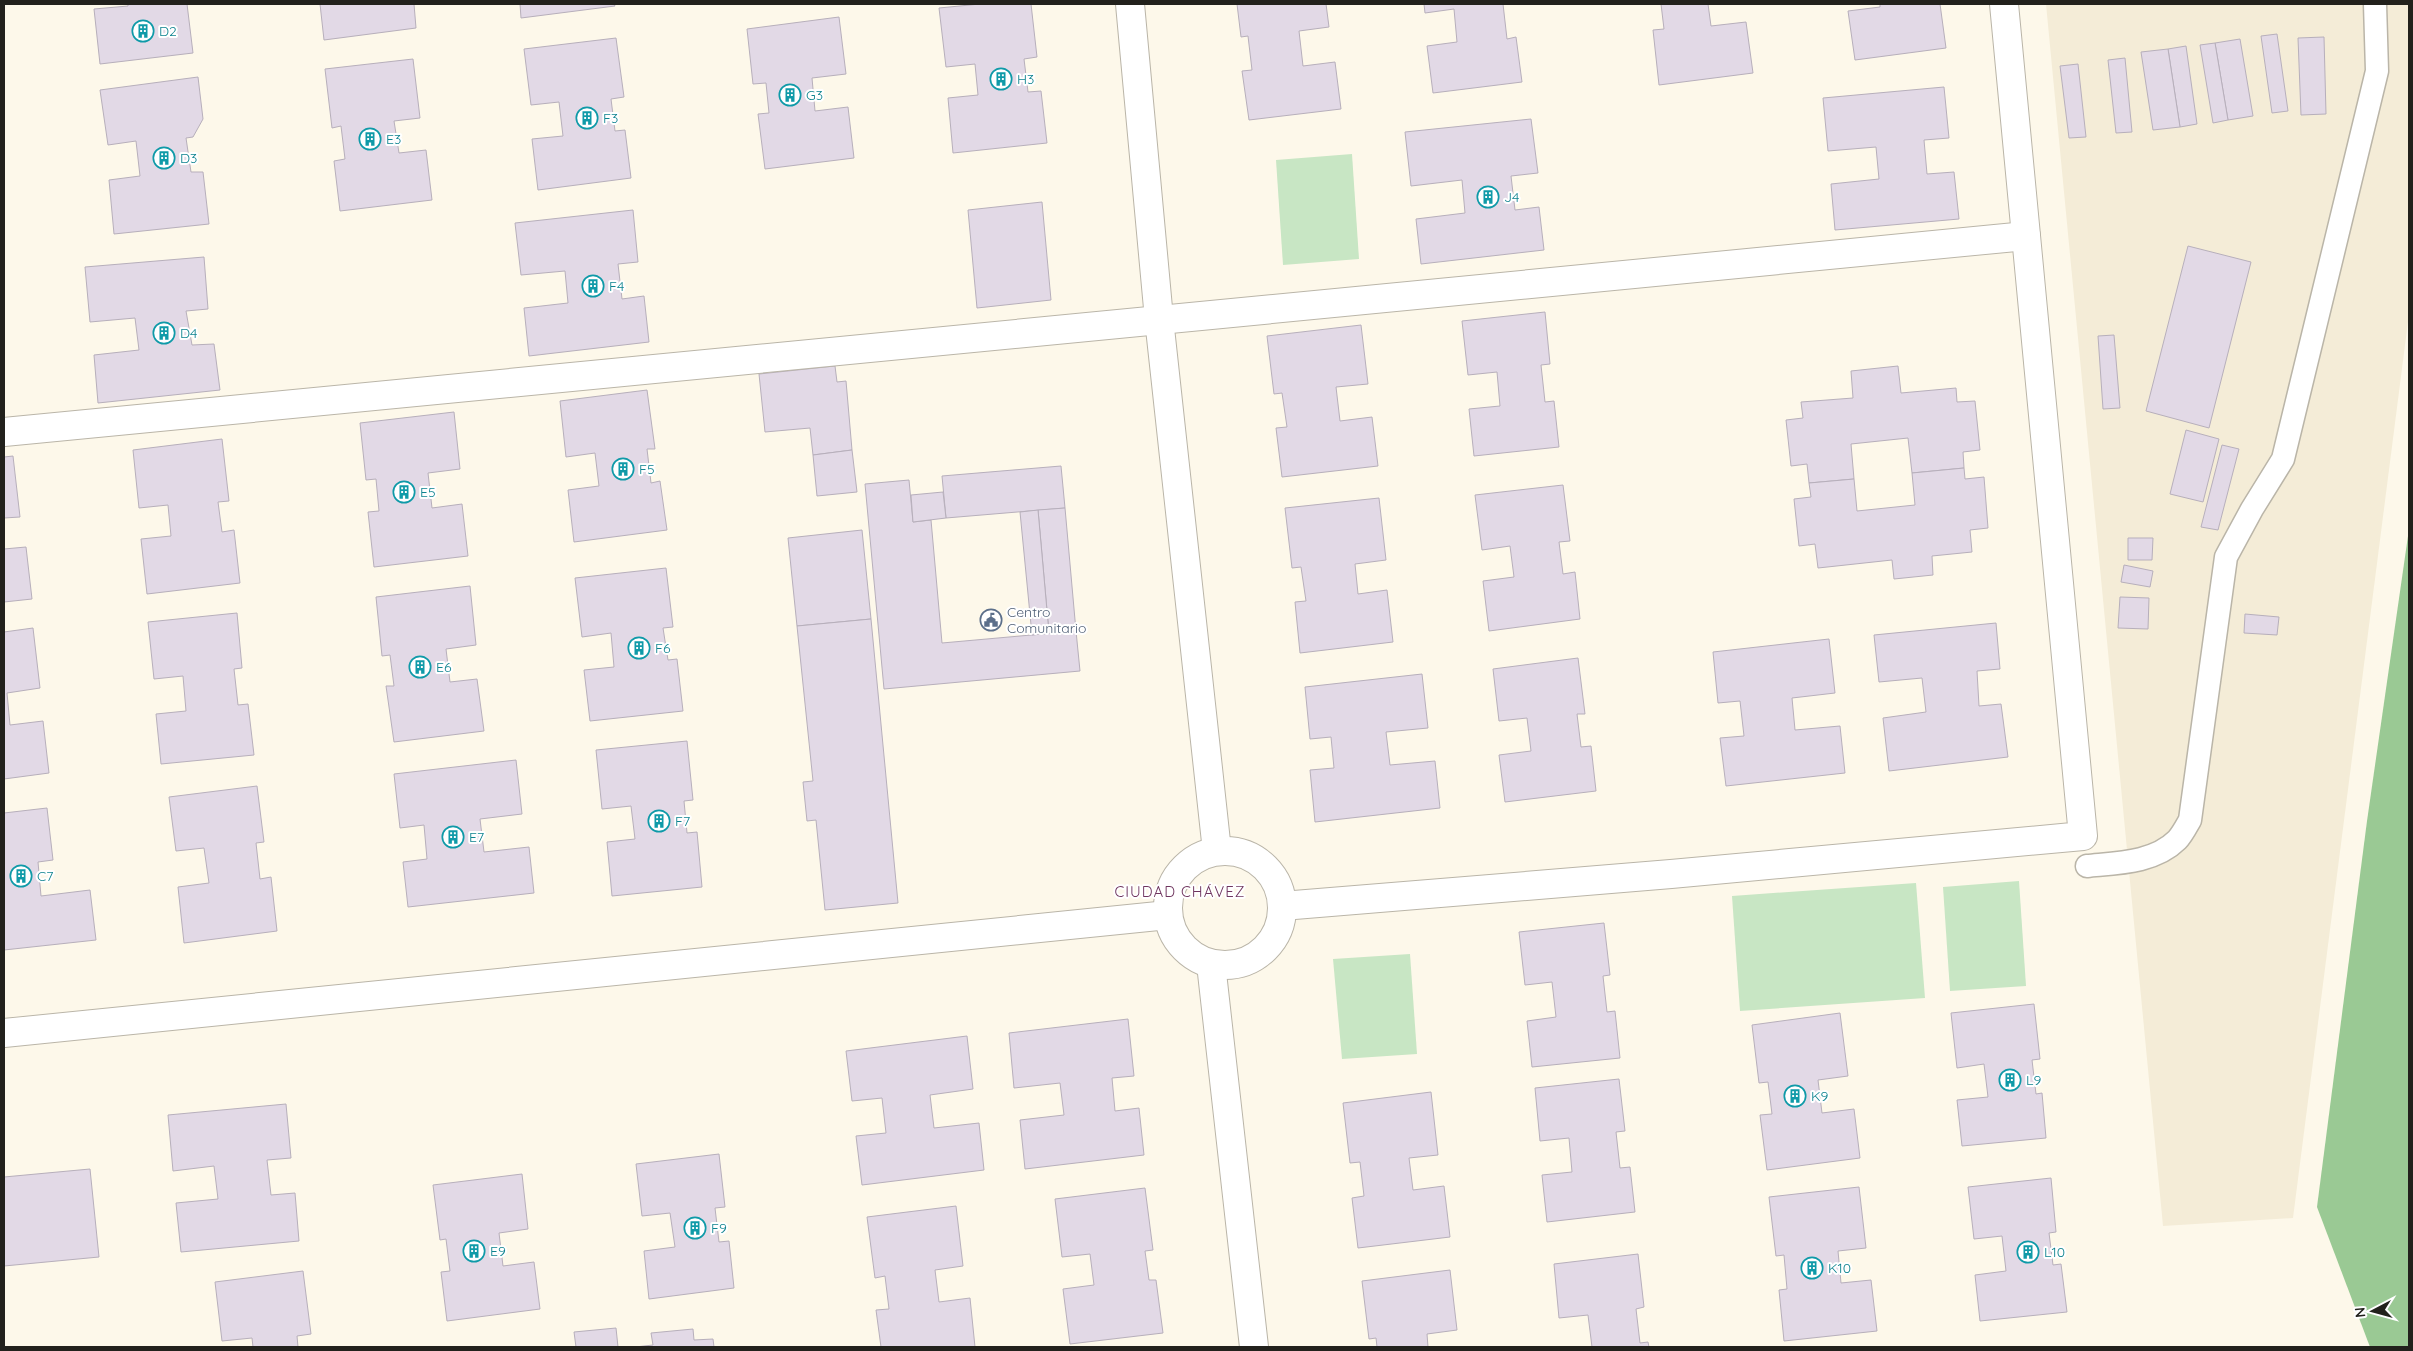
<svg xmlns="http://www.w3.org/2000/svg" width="2413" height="1351" viewBox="0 0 2413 1351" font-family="Quicksand,sans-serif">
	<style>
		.built { fill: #f4ecd7 }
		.green { fill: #c8e6c4 }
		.forest { fill: #9ac994 }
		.building { fill: #e2d9e6; stroke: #b7afbb }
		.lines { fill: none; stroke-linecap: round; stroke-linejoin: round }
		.service-casing { stroke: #bab5a8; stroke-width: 25 }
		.pedestrian-casing { stroke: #bab5a8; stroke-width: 30 }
		.minor-casing { stroke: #bab5a8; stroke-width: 30 }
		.service { stroke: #fff; stroke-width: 22 }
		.pedestrian { stroke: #fff; stroke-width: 28 }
		.minor { stroke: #fff; stroke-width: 28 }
		.labels { text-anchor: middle; stroke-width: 4; stroke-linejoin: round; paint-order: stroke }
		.culture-label { font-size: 14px; fill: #0d838f; stroke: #fff; text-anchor: start }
		.service-label { font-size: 14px; fill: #4e5e75; stroke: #fff; text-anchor: start }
		.neighbourhood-label { font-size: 15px; letter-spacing: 1px; fill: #6f355f; stroke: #fff }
	</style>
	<rect width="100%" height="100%" fill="#fdf8ea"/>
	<!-- built -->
	<polygon class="built" points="2046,4 2409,4 2409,314 2293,1218 2163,1226"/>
	<!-- green -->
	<g class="green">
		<polygon points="1352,154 1359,259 1283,265 1276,160"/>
		<polygon points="2019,881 2026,986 1950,991 1943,887"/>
		<polygon points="1916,883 1925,998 1740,1011 1732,896"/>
		<polygon points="1410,954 1417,1054 1342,1059 1333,959"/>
	</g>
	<!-- forest -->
	<polygon class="forest" points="2409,529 2409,1347 2370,1347 2317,1207 2367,821"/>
	<!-- building -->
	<g class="building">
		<polygon points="128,4 187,4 193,53 100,64 94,9 128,6"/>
		<polygon points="320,4 414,4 416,28 324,40"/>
		<polygon points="520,4 614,4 615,6 521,18"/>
		<polygon points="980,4 1031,4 1037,57 1024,59 1028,92 1041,91 1047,143 953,153 948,98 978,95 975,64 946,67 939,8"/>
		<polygon points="1237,4 1326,4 1329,27 1299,31 1303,66 1335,62 1341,109 1249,120 1242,71 1252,70 1248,36 1241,37"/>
		<polygon points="1424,4 1503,4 1507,39 1516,37 1522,82 1433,93 1427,46 1457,42 1454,9 1425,13"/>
		<polygon points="1661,4 1708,4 1711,26 1746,22 1753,73 1659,85 1653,30 1664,29"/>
		<polygon points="1880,4 1940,4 1946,48 1855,60 1848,11 1880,7"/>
		<polygon points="839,17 846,74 812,78 815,111 848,107 854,158 765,169 758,114 769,113 766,83 753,84 747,29"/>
		<polygon points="2277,34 2288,111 2272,113 2261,36"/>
		<polygon points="2324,37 2326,114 2301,115 2298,38"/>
		<polygon points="616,38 624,97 611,99 615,131 625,130 631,178 538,190 532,139 563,136 559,102 531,105 524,49"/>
		<polygon points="2240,39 2253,116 2228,120 2215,43"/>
		<polygon points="2215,43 2228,120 2213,123 2200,45"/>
		<polygon points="2186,46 2197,124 2180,127 2168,49"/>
		<polygon points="2168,49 2180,127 2153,130 2141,52"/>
		<polygon points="2125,58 2132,132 2116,133 2108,60"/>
		<polygon points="413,59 420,118 394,121 399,153 426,150 432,200 340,211 334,161 345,159 341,126 332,128 325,69"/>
		<polygon points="2078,64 2086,137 2069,138 2060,66"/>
		<polygon points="198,77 203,119 193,137 186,138 191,172 203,172 209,224 114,234 109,180 140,176 136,141 108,145 100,90"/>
		<polygon points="1944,87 1949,138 1924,140 1927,174 1954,172 1959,219 1835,230 1831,184 1879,179 1876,147 1828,151 1823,98"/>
		<polygon points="1531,119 1538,173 1511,176 1515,210 1539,207 1544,250 1421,264 1416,219 1465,213 1462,180 1411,186 1405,132"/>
		<polygon points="1042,202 1051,300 977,308 968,210"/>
		<polygon points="633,210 638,262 618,264 622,299 644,296 649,342 529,356 524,308 568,303 565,271 521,275 515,223"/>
		<polygon points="2188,246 2251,262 2209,428 2146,411"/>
		<polygon points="204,257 208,309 186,311 192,345 214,344 220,390 98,403 94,355 139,350 135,318 90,322 85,267"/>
		<polygon points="1545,312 1550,364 1541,365 1545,402 1554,401 1559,447 1474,456 1469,409 1500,406 1497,372 1468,375 1462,321"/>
		<polygon points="1361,325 1368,384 1336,387 1340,421 1372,417 1378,466 1282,477 1276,428 1287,427 1282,393 1274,394 1267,336"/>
		<polygon points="2114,335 2120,408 2103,409 2098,336"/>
		<polygon points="835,366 837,382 846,381 852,450 813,455 810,428 765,432 759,374"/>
		<polygon points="1898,366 1901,393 1956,388 1957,402 1975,401 1980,450 1963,452 1964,468 1912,473 1908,438 1851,444 1854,479 1809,483 1807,464 1791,466 1786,420 1803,418 1801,402 1853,398 1851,371"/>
		<polygon points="647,390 655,449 647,449 651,483 660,481 667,530 574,542 568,490 599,486 595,453 566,457 560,401"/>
		<polygon points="454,412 460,469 428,473 432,508 462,504 468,556 374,567 368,512 379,511 376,479 366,480 360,423"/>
		<polygon points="2186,430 2219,439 2203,502 2170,494"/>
		<polygon points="222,439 229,501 218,502 222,532 234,530 240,583 147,594 141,539 171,536 168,505 139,508 133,450"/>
		<polygon points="2222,445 2239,449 2218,530 2201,527"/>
		<polygon points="852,450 857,492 817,496 813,455"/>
		<polygon points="13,456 20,517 4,518 4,457"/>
		<polygon points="1061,466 1065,508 946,518 942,476"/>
		<polygon points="1964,468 1965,479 1984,477 1988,528 1970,530 1972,552 1932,556 1933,575 1894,579 1892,560 1818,568 1815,544 1799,546 1794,499 1811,497 1809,483 1854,479 1857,511 1915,505 1912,473"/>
		<polygon points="909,480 913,522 931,520 942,643 1076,631 1080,671 884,689 865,484"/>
		<polygon points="1563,485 1570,541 1559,542 1563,574 1575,572 1580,619 1489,631 1483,581 1514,577 1510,546 1482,550 1475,495"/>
		<polygon points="943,492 946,518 913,522 911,495"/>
		<polygon points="1379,498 1386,560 1355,564 1358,594 1387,590 1393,642 1300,653 1295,602 1306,601 1301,567 1292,568 1285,508"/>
		<polygon points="1065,508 1076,631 1049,633 1038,510"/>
		<polygon points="1038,510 1049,633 1032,635 1020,512"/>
		<polygon points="862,530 871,619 797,626 788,538"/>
		<polygon points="2128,538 2153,538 2152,560 2128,560"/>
		<polygon points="26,547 32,599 4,602 4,549"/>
		<polygon points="2124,565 2153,571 2150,587 2121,582"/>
		<polygon points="666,568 673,627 663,628 668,660 677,659 683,711 590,721 584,670 614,667 611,633 582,637 575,578"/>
		<polygon points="470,586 476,645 446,649 450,682 477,679 484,731 394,742 386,686 394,686 390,655 382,656 376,597"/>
		<polygon points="2120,597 2149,598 2148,629 2118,628"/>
		<polygon points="237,613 242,668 234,669 238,705 248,704 254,755 161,764 156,714 186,711 183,676 154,679 148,622"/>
		<polygon points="2245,614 2279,617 2277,635 2244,633"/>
		<polygon points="871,619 898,903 825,910 816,820 807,821 803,782 813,781 797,626"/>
		<polygon points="1996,623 2000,669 1977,671 1979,706 2001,704 2008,757 1889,771 1883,718 1926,712 1922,678 1879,682 1874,635"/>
		<polygon points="33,628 40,688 7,693 10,725 43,721 49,773 4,779 4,632"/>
		<polygon points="1829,639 1835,693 1792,698 1795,730 1840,726 1845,773 1726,786 1720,738 1744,736 1740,701 1718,703 1713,652"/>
		<polygon points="1578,658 1585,714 1577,714 1581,747 1591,746 1596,791 1505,802 1499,755 1531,751 1527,718 1499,721 1493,669"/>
		<polygon points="1422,674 1428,728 1386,732 1390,765 1435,761 1440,808 1315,822 1310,770 1334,768 1331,737 1310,739 1305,687"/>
		<polygon points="687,741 693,800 684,801 687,833 697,832 702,887 612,896 607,842 635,839 631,806 602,809 596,750"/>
		<polygon points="516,760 522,814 480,819 484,852 529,847 534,893 408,907 403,862 427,859 424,825 400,828 394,774"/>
		<polygon points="257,786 264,842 256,843 260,879 271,877 277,931 184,943 178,887 209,883 204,848 176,851 169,797"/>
		<polygon points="47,808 53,860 38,862 41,896 90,890 96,940 4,950 4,813"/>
		<polygon points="1604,923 1610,975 1603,976 1607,1012 1615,1011 1620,1058 1532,1067 1527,1021 1556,1017 1552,982 1525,985 1519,932"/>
		<polygon points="2034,1004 2040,1059 2032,1060 2036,1094 2042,1093 2046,1138 1962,1146 1957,1100 1988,1097 1984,1064 1957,1068 1951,1013"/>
		<polygon points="1840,1013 1848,1076 1818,1080 1822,1113 1854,1109 1860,1158 1767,1170 1760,1115 1772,1114 1768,1082 1759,1083 1752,1025"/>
		<polygon points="1128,1019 1134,1076 1112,1078 1115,1111 1139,1108 1144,1155 1025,1169 1020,1120 1064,1115 1060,1083 1014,1088 1009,1033"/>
		<polygon points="967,1036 973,1089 930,1095 934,1128 979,1123 984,1170 862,1185 856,1136 886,1133 882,1098 852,1101 846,1051"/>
		<polygon points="1619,1079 1625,1131 1616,1132 1620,1168 1630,1167 1635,1212 1547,1222 1542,1175 1572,1172 1569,1138 1540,1141 1535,1088"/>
		<polygon points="1431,1092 1438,1155 1409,1158 1413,1190 1444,1186 1450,1237 1358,1248 1352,1198 1364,1196 1360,1162 1350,1163 1343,1103"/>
		<polygon points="286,1104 291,1158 267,1160 271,1195 295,1193 299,1241 181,1252 176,1203 218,1199 214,1166 173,1171 168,1115"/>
		<polygon points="719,1154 725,1207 715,1208 719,1242 729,1241 734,1288 649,1299 644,1251 675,1247 670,1213 642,1216 636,1164"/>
		<polygon points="90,1169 99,1257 4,1266 4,1177"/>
		<polygon points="522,1174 528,1229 499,1233 503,1266 534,1262 540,1309 447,1321 441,1272 450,1271 446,1239 440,1240 433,1185"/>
		<polygon points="2051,1178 2056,1232 2049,1233 2053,1265 2061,1264 2067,1312 1980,1321 1975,1275 2006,1271 2002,1236 1974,1239 1968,1187"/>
		<polygon points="1859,1187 1866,1248 1838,1251 1841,1283 1871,1280 1877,1331 1784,1341 1779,1290 1787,1289 1784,1255 1776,1256 1769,1197"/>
		<polygon points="1145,1188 1153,1250 1145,1251 1149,1280 1156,1280 1163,1333 1070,1344 1063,1289 1094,1285 1090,1254 1062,1257 1055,1199"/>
		<polygon points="956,1206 963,1266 935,1270 939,1302 970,1298 975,1347 881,1347 876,1310 889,1309 885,1276 875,1278 867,1217"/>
		<polygon points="1638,1254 1644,1307 1636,1309 1640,1343 1648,1342 1649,1347 1588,1347 1592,1347 1588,1315 1559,1318 1554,1264"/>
		<polygon points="1450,1270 1457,1330 1427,1334 1428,1347 1377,1347 1376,1338 1369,1339 1362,1281"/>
		<polygon points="303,1271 311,1334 297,1336 298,1347 253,1347 252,1338 222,1341 215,1282"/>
		<polygon points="616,1328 618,1347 576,1347 574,1332"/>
		<polygon points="693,1329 694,1340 713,1339 714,1347 635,1347 653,1345 651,1333"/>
	</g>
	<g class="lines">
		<!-- service casing -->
		<g class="service-casing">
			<path id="service" d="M2087,866C2116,863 2154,863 2177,840C2182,835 2186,827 2190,820L2226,557L2252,509L2283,459L2377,71L2375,4"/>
		</g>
		<!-- pedestrian casing -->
		<g class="pedestrian-casing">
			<polyline id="pedestrian" points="4,432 2026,236"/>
		</g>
		<!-- minor casing -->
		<g class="minor-casing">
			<g id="minor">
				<polyline points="1130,4 1159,319 1217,851"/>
				<circle cx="1225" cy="908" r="57"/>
				<polyline points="1282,906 1671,874 2083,836 2004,4"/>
				<polyline points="1211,964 1254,1347"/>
				<polyline points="4,1033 1168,915"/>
			</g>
		</g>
		<!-- service -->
		<use href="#service" class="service"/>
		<!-- pedestrian -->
		<use href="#pedestrian" class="pedestrian"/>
		<!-- minor -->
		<use href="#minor" class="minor"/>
	</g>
	<!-- icons -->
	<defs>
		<g id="building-ring" transform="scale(1.125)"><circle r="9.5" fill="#fff" stroke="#0f9aa8" stroke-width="1.5"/><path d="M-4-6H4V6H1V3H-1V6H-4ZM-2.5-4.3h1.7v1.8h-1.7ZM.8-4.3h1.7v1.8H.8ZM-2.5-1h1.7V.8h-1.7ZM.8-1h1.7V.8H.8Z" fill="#0f9aa8"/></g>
		<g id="civic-ring" transform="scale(1.125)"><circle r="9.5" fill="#fff" stroke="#5c6f8a" stroke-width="1.5"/><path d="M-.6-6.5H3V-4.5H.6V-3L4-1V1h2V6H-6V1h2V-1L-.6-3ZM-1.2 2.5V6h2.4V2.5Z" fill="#5c6f8a"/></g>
	</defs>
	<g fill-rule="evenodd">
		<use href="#building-ring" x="143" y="31"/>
		<use href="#building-ring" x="1001" y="79"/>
		<use href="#building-ring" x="790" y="95"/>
		<use href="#building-ring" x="587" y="118"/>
		<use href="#building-ring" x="370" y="139"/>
		<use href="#building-ring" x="164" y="158"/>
		<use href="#building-ring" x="1488" y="197"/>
		<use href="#building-ring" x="593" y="286"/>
		<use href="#building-ring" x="164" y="333"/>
		<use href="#building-ring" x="623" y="469"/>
		<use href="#building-ring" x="404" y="492"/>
		<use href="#civic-ring" x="991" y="620"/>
		<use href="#building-ring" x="639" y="648"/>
		<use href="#building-ring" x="420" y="667"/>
		<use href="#building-ring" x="659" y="821"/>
		<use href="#building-ring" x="453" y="837"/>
		<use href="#building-ring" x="21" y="876"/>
		<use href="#building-ring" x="2010" y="1080"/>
		<use href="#building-ring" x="1795" y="1096"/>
		<use href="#building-ring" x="695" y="1228"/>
		<use href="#building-ring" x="474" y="1251"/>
		<use href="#building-ring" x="2028" y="1252"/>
		<use href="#building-ring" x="1812" y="1268"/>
	</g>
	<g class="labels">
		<!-- culture labels -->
		<g class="culture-label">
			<text x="159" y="36">D2</text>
			<text x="1017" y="84">H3</text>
			<text x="806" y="100">G3</text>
			<text x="603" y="123">F3</text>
			<text x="386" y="144">E3</text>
			<text x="180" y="163">D3</text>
			<text x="1504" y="202">J4</text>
			<text x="609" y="291">F4</text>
			<text x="180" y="338">D4</text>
			<text x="639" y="474">F5</text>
			<text x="420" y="497">E5</text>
			<text x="655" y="653">F6</text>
			<text x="436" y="672">E6</text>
			<text x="675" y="826">F7</text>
			<text x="469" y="842">E7</text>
			<text x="37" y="881">C7</text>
			<text x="2026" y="1085">L9</text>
			<text x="1811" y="1101">K9</text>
			<text x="711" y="1233">F9</text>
			<text x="490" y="1256">E9</text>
			<text x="2044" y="1257">L10</text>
			<text x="1828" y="1273">K10</text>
		</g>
		<!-- service labels -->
		<g class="service-label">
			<text x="1007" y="617">Centro<tspan x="1007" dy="16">Comunitario</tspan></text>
		</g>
		<!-- neighbourhood labels -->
		<g class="neighbourhood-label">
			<text x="1180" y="897">CIUDAD CHÁVEZ</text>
		</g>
	</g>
	<!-- border -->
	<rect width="2413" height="1351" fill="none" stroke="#22211c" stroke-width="10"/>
	<!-- north arrow -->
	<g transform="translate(2373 1311) rotate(264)" stroke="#ffffff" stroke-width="4" paint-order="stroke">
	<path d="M0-4L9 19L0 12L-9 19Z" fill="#22211c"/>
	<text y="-8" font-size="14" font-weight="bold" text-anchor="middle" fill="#22211c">N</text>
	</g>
</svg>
